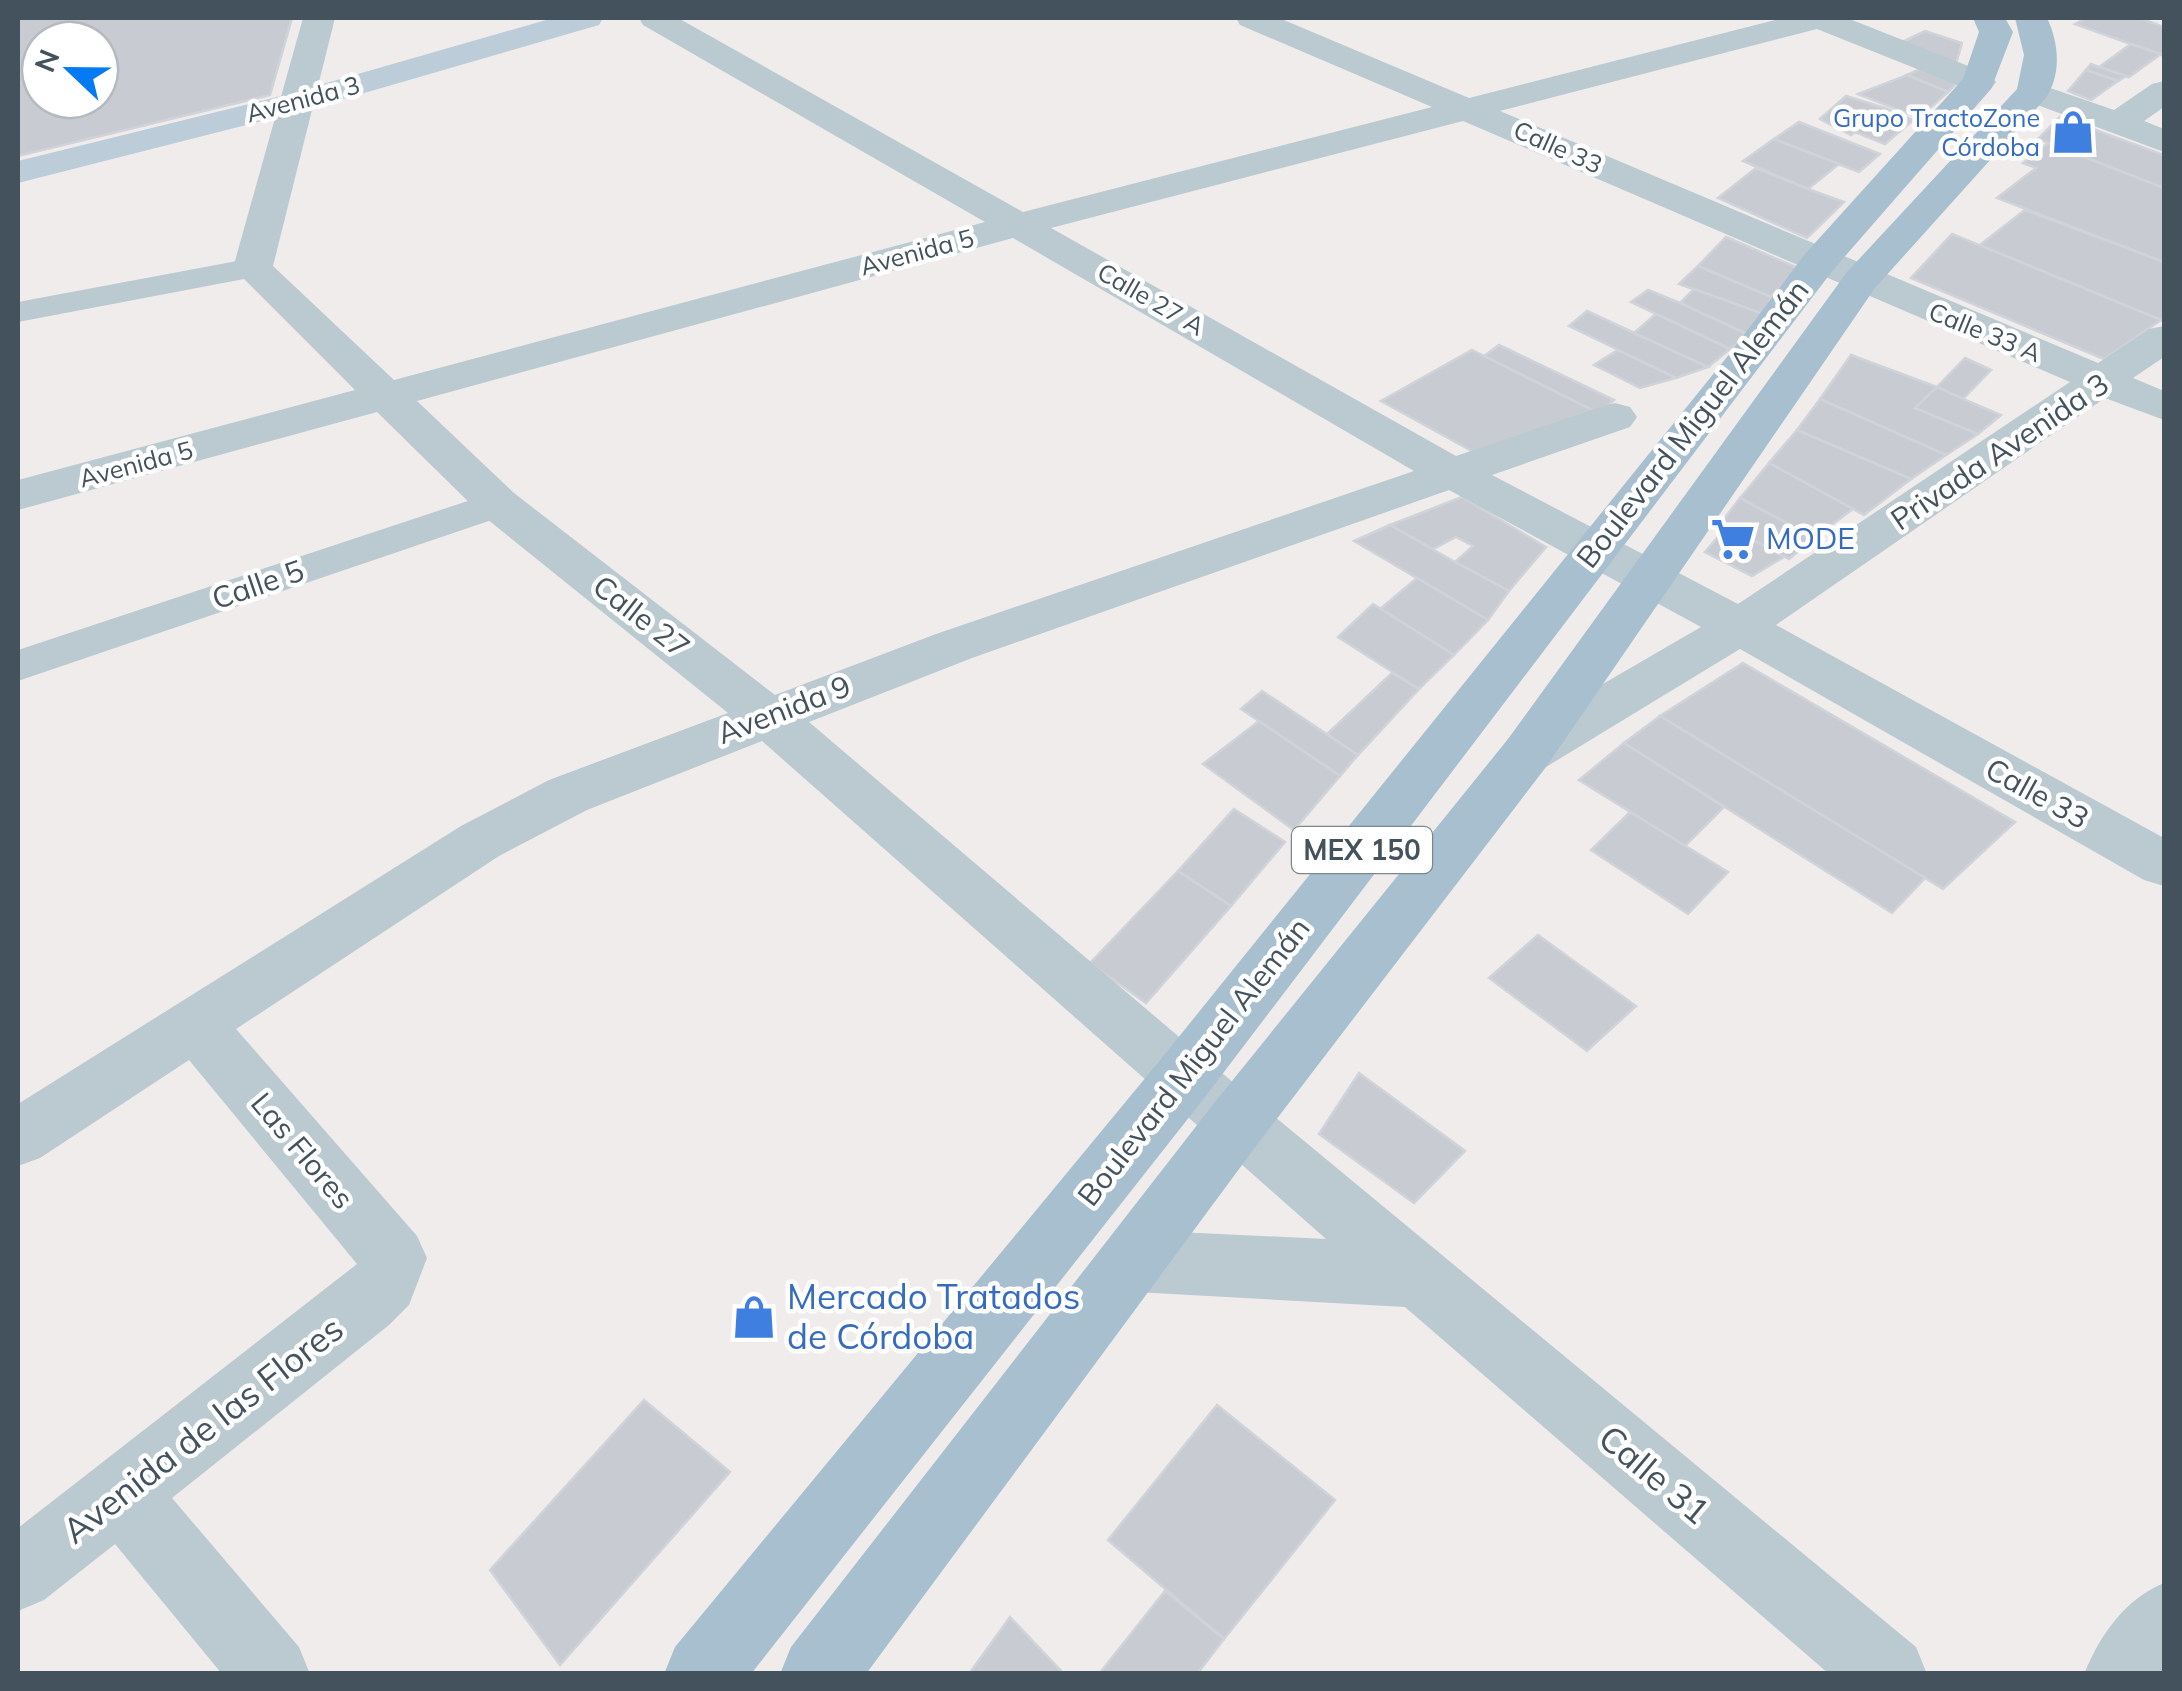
<svg xmlns="http://www.w3.org/2000/svg" width="2182" height="1691" viewBox="0 0 2182 1691" font-family="Mulish,sans-serif">
	<style>
		.building { fill: #c8ccd2; stroke: #d0d3d9; stroke-width: 2.5; fill-rule: evenodd }
		.lines { fill: none; stroke-linecap: round; stroke-linejoin: round }
		.pedestrian { fill: #bbc9d1; fill-rule: evenodd }
		.minor { fill: #bbc9d1; fill-rule: evenodd }
		.secondary { fill: #bcccd8; fill-rule: evenodd }
		.primary { fill: #a8bfcf; fill-rule: evenodd }
		.labels { text-anchor: middle; stroke-width: 9; stroke-linejoin: round; paint-order: stroke }
		.far-street-label { font-size: 25px; fill: #43525c; stroke: #fff }
		.far-shop-label { font-size: 25px; fill: #366cbe; stroke: #fff; text-anchor: end }
		.shield { fill: #fff; stroke: #7b868d; stroke-width: 2.5 }
		.shield-label { font-size: 28px; font-weight: bold; fill: #43525c }
		.street-label { font-size: 30px; fill: #43525c; stroke: #fff }
		.shop-label { font-size: 30px; fill: #366cbe; stroke: #fff; text-anchor: start }
		.near-shop-label { font-size: 35px; fill: #366cbe; stroke: #fff; text-anchor: start }
		.near-street-label { font-size: 35px; fill: #43525c; stroke: #fff }
	</style>
	<rect width="100%" height="100%" fill="#f0ecec"/>
	<!-- building -->
	<g class="building">
		<path d="M18,18H292L270,95L18,156ZM40,40H100V100H40Z"/>
		<polygon points="2087,18 2140,18 2164,27 2164,56 2075,24"/>
		<polygon points="1925,31 1962,43 1955,67 1898,44"/>
		<polygon points="2131,44 2161,54 2129,77 2099,67"/>
		<polygon points="2091,64 2099,67 2126,76 2118,81 2086,70"/>
		<polygon points="1924,67 1959,81 1948,92 1907,75"/>
		<polygon points="2086,70 2118,81 2091,100 2068,91"/>
		<polygon points="1907,75 1948,92 1919,118 1858,94"/>
		<polygon points="1846,96 1885,108 1913,120 1885,144 1855,132 1851,135 1820,119"/>
		<polygon points="2060,117 2164,155 2164,188 2038,139"/>
		<polygon points="1799,122 1880,154 1859,172 1774,139"/>
		<polygon points="1774,139 1839,164 1808,189 1743,161"/>
		<polygon points="2048,143 2164,188 2164,262 1997,198 2036,168 2023,163"/>
		<polygon points="1756,168 1808,189 1844,202 1807,238 1718,198"/>
		<polygon points="2025,210 2164,262 2164,317 2161,320 1980,245"/>
		<polygon points="1952,234 2161,320 2104,359 1911,278"/>
		<polygon points="1726,237 1798,268 1771,297 1698,266"/>
		<polygon points="1698,266 1771,297 1766,315 1679,284"/>
		<polygon points="1694,289 1766,315 1749,335 1680,303"/>
		<polygon points="1648,290 1680,303 1749,335 1730,349 1631,302"/>
		<polygon points="1587,311 1708,367 1676,378 1569,326"/>
		<polygon points="1656,314 1730,349 1708,367 1634,333"/>
		<polygon points="1499,345 1614,400 1598,413 1484,356"/>
		<polygon points="1472,350 1598,413 1477,454 1381,401"/>
		<polygon points="1618,350 1676,378 1640,388 1594,365"/>
		<polygon points="1851,355 1937,387 1915,408 1978,434 1946,455 1820,399"/>
		<polygon points="1965,358 1991,370 1963,399 1937,387"/>
		<polygon points="1937,387 1963,399 2001,415 1978,434 1915,408"/>
		<polygon points="1820,399 1946,455 1911,479 1797,430"/>
		<polygon points="1797,430 1911,479 1864,515 1769,463"/>
		<polygon points="1769,463 1853,509 1814,538 1740,498"/>
		<polygon points="1462,497 1546,547 1509,591 1455,562 1473,546 1456,537 1433,549 1390,525"/>
		<polygon points="1740,498 1814,538 1789,559 1721,523"/>
		<polygon points="1390,525 1455,562 1509,591 1488,620 1354,541"/>
		<polygon points="1727,526 1784,557 1752,576 1705,552"/>
		<polygon points="1417,578 1488,620 1454,655 1380,609"/>
		<polygon points="1373,604 1454,655 1419,689 1338,637"/>
		<polygon points="1743,663 2015,822 1943,889 1660,716"/>
		<polygon points="1392,673 1419,689 1358,755 1327,734"/>
		<polygon points="1262,691 1358,755 1340,776 1241,709"/>
		<polygon points="1660,716 1925,878 1892,913 1624,743"/>
		<polygon points="1259,721 1340,776 1294,830 1203,764"/>
		<polygon points="1624,743 1724,807 1685,846 1579,780"/>
		<polygon points="1234,809 1285,842 1231,906 1178,871"/>
		<polygon points="1630,812 1728,872 1688,914 1591,850"/>
		<polygon points="1178,871 1231,906 1146,1003 1090,963"/>
		<polygon points="1538,935 1636,1006 1587,1051 1489,978"/>
		<polygon points="1359,1073 1465,1151 1414,1203 1319,1134"/>
		<polygon points="644,1400 730,1472 560,1665 490,1570"/>
		<polygon points="1217,1405 1335,1500 1224,1639 1108,1540"/>
		<polygon points="1165,1591 1224,1639 1197,1674 1099,1674"/>
		<polygon points="1010,1617 1064,1674 969,1674"/>
	</g>
	<g class="lines">
		<!-- pedestrian -->
		<g class="pedestrian">
			<polygon points="253,258 265,261 270,268 265,275 18,322 18,302"/>
			<polygon points="498,491 512,495 518,504 512,513 18,681 18,650"/>
		</g>
		<!-- minor -->
		<g class="minor">
			<path d="M303,18H335L273,266L394,380L985,222L643,25L639,18H678L1023,212L1432,107L1240,25L1236,18H1279L1469,98L1783,18H1847L1991,75L1996,82L1991,89H1967L1817,29L1500,111L2098,363L2149,329L2164,326V357L2133,378L2164,391V420L2105,398L1776,625L2164,838V886L2144,880L1740,649L1546,767L1527,773L1508,767L1501,753L1508,739L1701,627L1449,490L972,658L809,722L1205,1059L1916,1647L1927,1674H1829L1405,1307L1135,1292L1112,1283L1102,1261L1112,1239L1135,1230L1326,1239L762,741L587,810L499,856L236,1029L417,1236L427,1258L409,1305L389,1325L172,1498L299,1647L310,1674H222L115,1544L44,1600L18,1611V1528L357,1264L189,1060L40,1158L18,1166V1104L461,826L549,780L728,713L482,515L377,412L18,510V480L355,390L233,268ZM1463,121L2070,382L1738,604L1492,475L1630,427L1637,417L1630,407L1615,403L1600,407L1456,456L1051,228ZM1013,238L1414,471L936,634L775,695L514,493L417,401Z"/>
			<polygon points="2164,81 2164,107 2144,121 2164,129 2164,152 2021,99 2016,92 2021,85 2033,82 2114,110 2152,84"/>
			<path d="M2164,1583V1674H2084C2100,1635 2125,1599 2164,1583Z"/>
		</g>
		<!-- secondary -->
		<polygon class="secondary" points="553,18 603,18 599,25 309,109 18,183 18,161 285,95"/>
		<!-- primary -->
		<g class="primary">
			<polygon points="1973,18 2005,18 2013,32 1991,89 1833,270 1205,1097 751,1674 664,1674 675,1647 1161,1059 1727,357 1805,254 1963,79 1979,32"/>
			<path d="M2015,18H2047C2059,43 2062,75 2045,99L1875,288L1546,767L1259,1142L866,1674H780L791,1647L1215,1102L1508,739L1847,272L2017,89L2024,55Z"/>
		</g>
	</g>
	<!-- icons -->
	<defs>
		<g id="shop-bare" transform="scale(3.45)"><path d="M-5-2.5h2.3a2.7 3.5 0 0 1 5.4 0H5L5.5 6h-11ZM-1.5-2.5h3a1.5 2.3 0 0 0-3 0Z" fill="#3f7fe0" stroke="#fff" stroke-width="2.5" paint-order="stroke"/></g>
		<g id="supermarket-bare" transform="scale(3.45)"><path d="M-6-5.5h2.5l.6 2H6L4.5 2H-2.5L-4.4-4H-6ZM-1.5 3.2a1.3 1.3 0 1 0 .1 0ZM3 3.2a1.3 1.3 0 1 0 .1 0Z" fill="#3f7fe0" stroke="#fff" stroke-width="2.5" paint-order="stroke"/></g>
	</defs>
	<g fill-rule="evenodd">
		<use href="#shop-bare" x="2073" y="132"/>
		<use href="#supermarket-bare" x="1733" y="539"/>
		<use href="#shop-bare" x="754" y="1317"/>
	</g>
	<g class="labels">
		<!-- far-street labels -->
		<g class="far-street-label">
			<text transform="translate(303 99) rotate(-15)" y="9">Avenida 3</text>
			<text transform="translate(1558 147) rotate(24)" y="9">Calle 33</text>
			<text transform="translate(917 252) rotate(-15)" y="9">Avenida 5</text>
			<text transform="translate(1151 299) rotate(30)" y="9">Calle 27 A</text>
			<text transform="translate(1985 332) rotate(22)" y="9">Calle 33 A</text>
			<text transform="translate(136 464) rotate(-15)" y="9">Avenida 5</text>
		</g>
		<!-- far-shop labels -->
		<g class="far-shop-label">
			<text x="2040" y="127">Grupo TractoZone<tspan x="2040" dy="29">Córdoba</tspan></text>
		</g>
		<!-- shield labels -->
		<rect class="shield" x="1292" y="827" width="140" height="46" rx="8"/>
		<g class="shield-label">
			<text x="1362" y="860">MEX 150</text>
		</g>
		<!-- street labels -->
		<g class="street-label">
			<text transform="translate(1693 424) rotate(-52)" y="10">Boulevard Miguel Alemán</text>
			<text transform="translate(2000 452) rotate(-34)" y="10">Privada Avenida 3</text>
			<text transform="translate(258 585) rotate(-19)" y="10">Calle 5</text>
			<text transform="translate(641 617) rotate(38)" y="10">Calle 27</text>
			<text transform="translate(784 710) rotate(-21)" y="10">Avenida 9</text>
			<text transform="translate(2037 794) rotate(29)" y="10">Calle 33</text>
			<text transform="translate(1194 1062) rotate(-52)" y="10">Boulevard Miguel Alemán</text>
			<text transform="translate(302 1151) rotate(50)" y="10">Las Flores</text>
		</g>
		<!-- shop labels -->
		<g class="shop-label">
			<text x="1766" y="549">MODE</text>
		</g>
		<!-- near-shop labels -->
		<g class="near-shop-label">
			<text x="787" y="1309">Mercado Tratados<tspan x="787" dy="40">de Córdoba</tspan></text>
		</g>
		<!-- near-street labels -->
		<g class="near-street-label">
			<text transform="translate(203 1430) rotate(-38)" y="12">Avenida de las Flores</text>
			<text transform="translate(1654 1475) rotate(40)" y="12">Calle 31</text>
		</g>
	</g>
	<!-- border -->
	<rect width="2182" height="1691" fill="none" stroke="#43525c" stroke-width="40"/>
	<!-- north arrow -->
	<g transform="translate(70 70) rotate(292)"><circle r="48" fill="#ffffff" stroke="#b4babe" stroke-width="2.5"/>
	<path d="M0-8L18 38L0 25L-18 38Z" fill="#047bf2"/>
	<text y="-15" font-size="28" font-weight="bold" text-anchor="middle" fill="#43525c">N</text>
	</g>
</svg>
